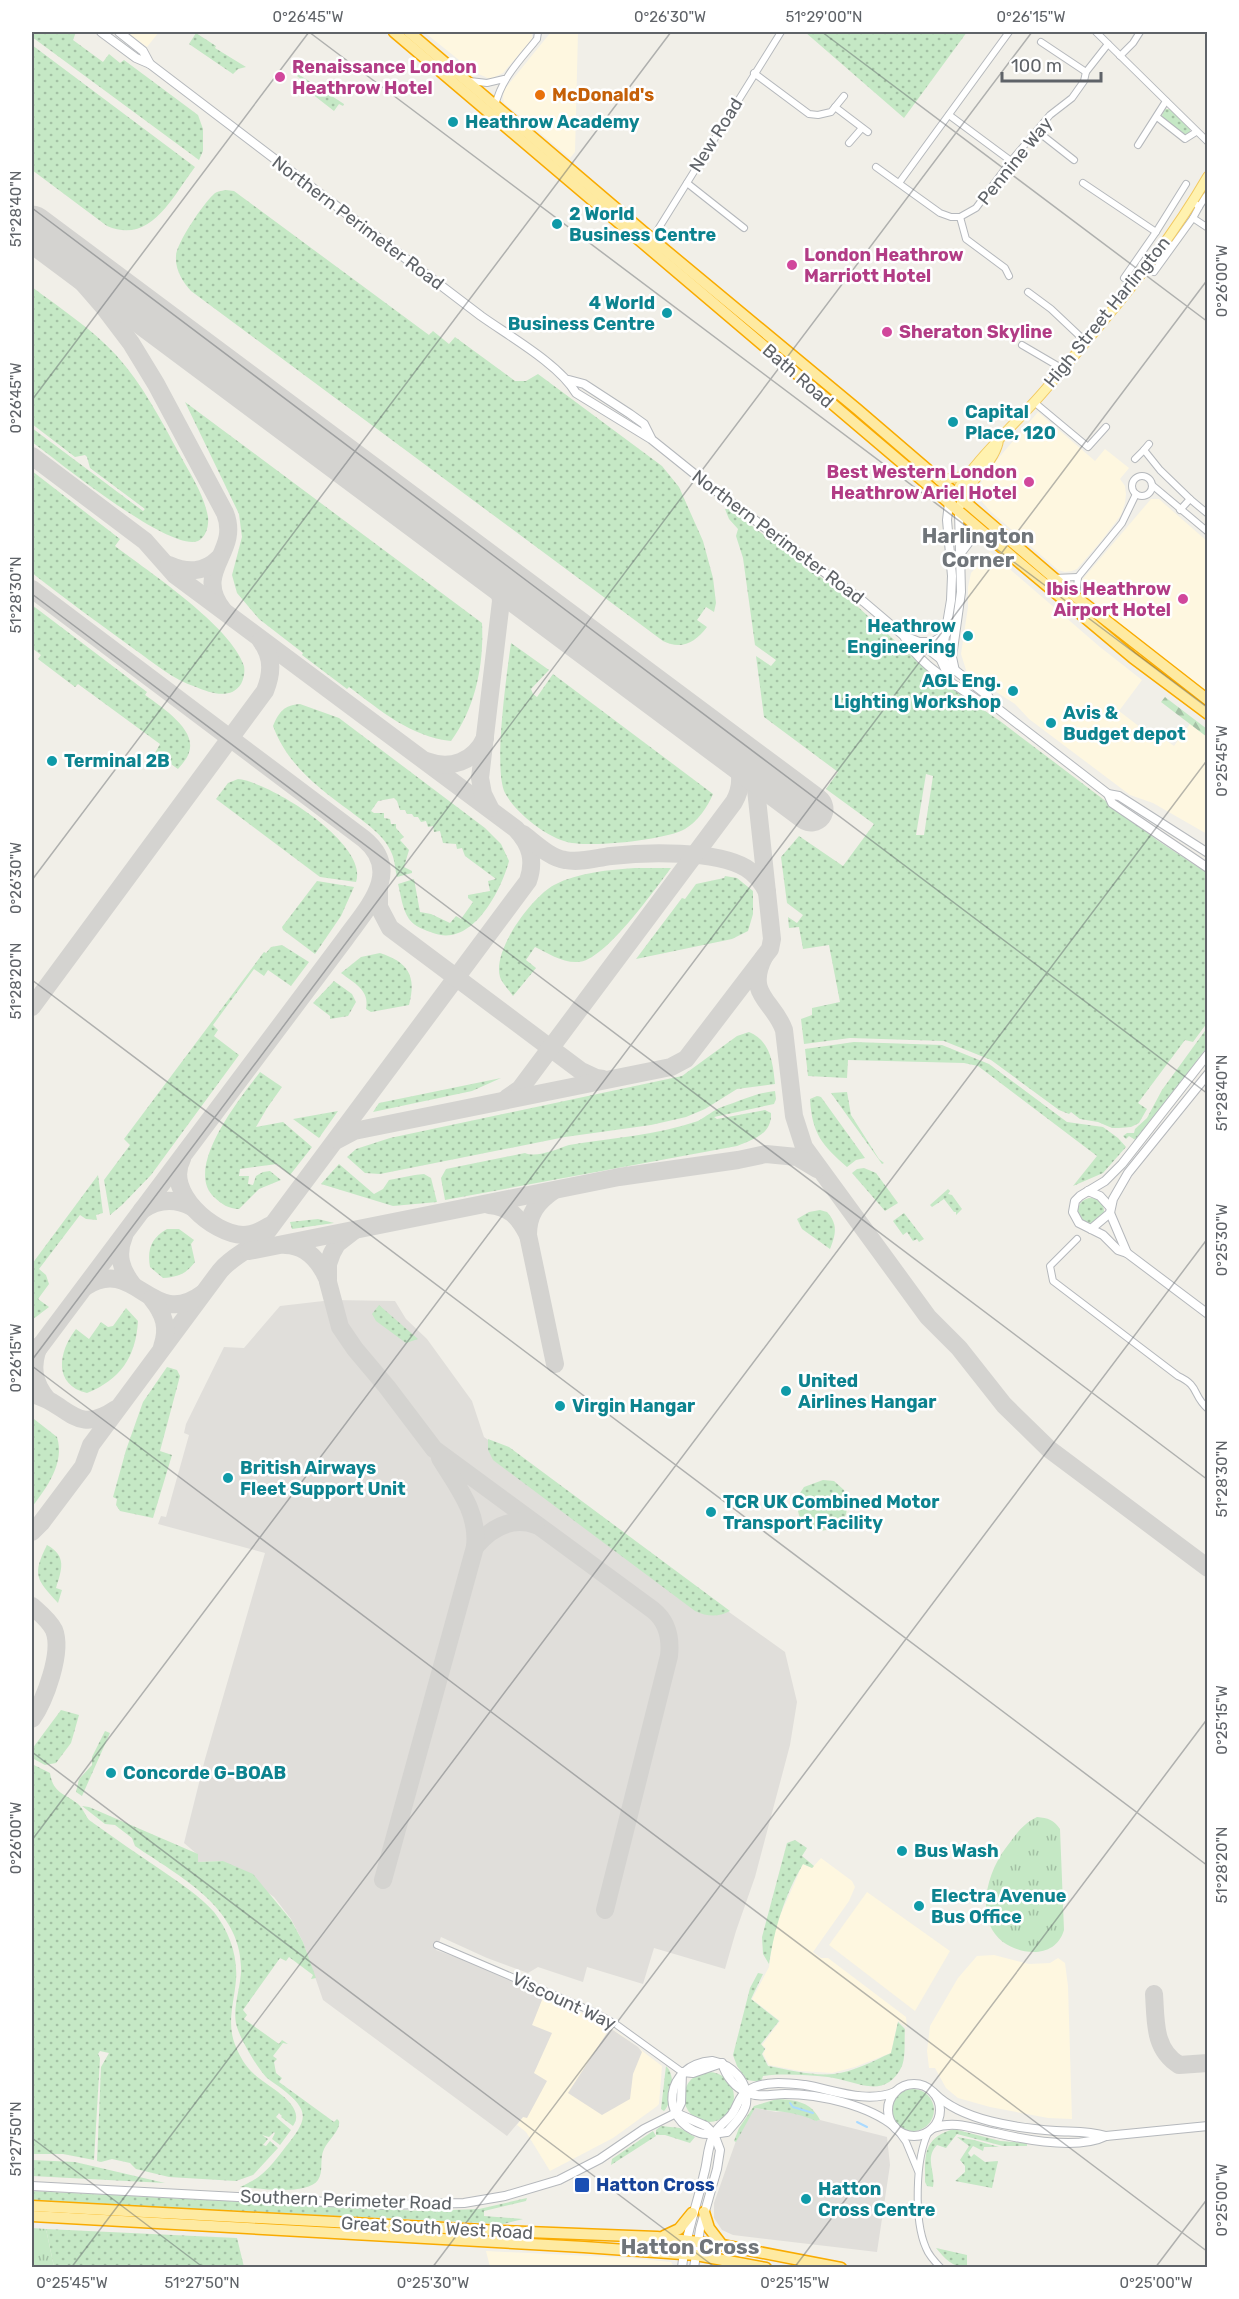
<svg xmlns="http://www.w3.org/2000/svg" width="1239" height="2299" viewBox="0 0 1239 2299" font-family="Rubik,sans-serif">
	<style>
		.commercial { fill: #fef7e0 }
		.industrial { fill: #e0deda }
		.grass { fill: url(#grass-dots); fill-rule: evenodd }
		.forest { fill: url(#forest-firs) }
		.park { fill: url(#park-tufts) }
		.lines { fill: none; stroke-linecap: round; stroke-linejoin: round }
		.stream { stroke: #aadaff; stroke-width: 2 }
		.taxiway { stroke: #d4d3d0; stroke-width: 18 }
		.runway { stroke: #d4d3d0; stroke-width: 45 }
		.minor-casing { stroke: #b5b8bc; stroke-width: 8 }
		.tertiary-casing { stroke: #b5b8bc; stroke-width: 10 }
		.primary-casing { stroke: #f2c960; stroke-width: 11 }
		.trunk-casing { stroke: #f9ab00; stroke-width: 13 }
		.minor { stroke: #fff; stroke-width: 6 }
		.tertiary { stroke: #fff; stroke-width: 8 }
		.primary { stroke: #fff2af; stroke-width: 9 }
		.trunk { stroke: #feeaa1; stroke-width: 10 }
		.ticks { fill: none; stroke: #5f6368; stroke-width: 1.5; stroke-opacity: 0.45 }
		.hotel-dot { fill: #d1479c; stroke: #fff; stroke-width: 2 }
		.food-dot { fill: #e8710a; stroke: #fff; stroke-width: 2 }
		.culture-dot { fill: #0f9aa8; stroke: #fff; stroke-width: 2 }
		.transit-dot { fill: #1a4fb4; stroke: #fff; stroke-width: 2 }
		.labels { text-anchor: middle; stroke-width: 5; stroke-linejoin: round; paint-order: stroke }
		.hotel-label { font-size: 18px; font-weight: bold; fill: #b23c85; stroke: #fff; text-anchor: start }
		.food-label { font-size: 18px; font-weight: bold; fill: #c56008; stroke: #fff; text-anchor: start }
		.culture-label { font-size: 18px; font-weight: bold; fill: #0d838f; stroke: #fff; text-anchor: start }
		.street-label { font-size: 18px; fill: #5f6368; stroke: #fff }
		.transit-label { font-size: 18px; font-weight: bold; fill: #164399; stroke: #fff; text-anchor: start }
		.quarter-label { font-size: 21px; font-weight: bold; fill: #70757a; stroke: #fff }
		.neatline { fill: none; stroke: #5f6368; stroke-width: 2 }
		.ticks-label { font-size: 15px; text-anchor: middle; fill: #5f6368 }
	</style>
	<defs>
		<pattern id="grass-dots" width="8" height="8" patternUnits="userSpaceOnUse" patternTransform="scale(1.5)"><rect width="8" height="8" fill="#c5e8c5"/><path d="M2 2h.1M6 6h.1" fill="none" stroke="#a3c0a4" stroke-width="1.8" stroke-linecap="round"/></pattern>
		<pattern id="forest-firs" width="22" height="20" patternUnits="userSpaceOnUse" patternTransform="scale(1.5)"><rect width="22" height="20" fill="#c5e8c5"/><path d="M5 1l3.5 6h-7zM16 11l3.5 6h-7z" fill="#a3c0a4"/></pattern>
		<pattern id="park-tufts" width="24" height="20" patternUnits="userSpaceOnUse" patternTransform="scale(1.5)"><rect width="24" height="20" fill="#c5e8c5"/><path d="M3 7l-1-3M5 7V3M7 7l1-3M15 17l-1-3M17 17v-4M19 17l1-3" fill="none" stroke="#a3c0a4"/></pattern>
	</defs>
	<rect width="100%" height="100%" fill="#f1efe8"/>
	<!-- commercial -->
	<g class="commercial">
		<polygon points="127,32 159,32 147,47"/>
		<polygon points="424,32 532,32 532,39 503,73 490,79 474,72"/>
		<polygon points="551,32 578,32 575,152 570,158 504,103 503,98 504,90"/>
		<polygon points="1038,412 1095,461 1105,449 1129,468 1120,479 1125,486 1126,494 1125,503 1121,515 1102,540 1077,569 1072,571 1065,572 1058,570 990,511 978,497 976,491 990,468"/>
		<polygon points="1151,499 1159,499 1207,541 1207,691 1147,646 1082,592 1080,586 1081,581"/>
		<polygon points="990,552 1100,647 1142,680 1119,711 1149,734 1152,730 1174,746 1190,724 1207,737 1207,834 1153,803 1130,795 1029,719 1015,704 967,673 961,654 968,607 968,587 971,573"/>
		<polygon points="821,1858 852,1881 855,1887 849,1901 813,1952 821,1958 828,1958 906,2017 907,2027 898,2021 891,2053 855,2067 832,2073 800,2071 769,2065 763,2054 766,2048 762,2045 780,2021 752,1999 769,1967 775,1927 802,1866 803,1864 812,1868"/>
		<polygon points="867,1892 950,1951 915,2011 829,1945"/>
		<polygon points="994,1955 1029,1964 1050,1963 1058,1958 1065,1963 1068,1986 1072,2119 1048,2118 990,2107 958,2098 946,2088 935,2068 929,2068 927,2051 930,2026 958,1978 977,1956"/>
		<polygon points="543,1995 569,2006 620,2034 662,2066 659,2104 656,2107 613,2138 550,2171 526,2132 517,2125 523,2117 534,2073 532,2025"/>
		<polygon points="486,2251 631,2258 671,2262 674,2267 490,2267"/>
	</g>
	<!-- industrial -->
	<g class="industrial">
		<polygon points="332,1300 395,1301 406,1319 427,1339 472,1401 484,1437 785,1652 797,1702 790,1745 755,1877 736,1931 725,1969 654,1948 643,1984 587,1967 583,1982 538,1967 528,1973 487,1958 441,1937 436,1950 539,1987 537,1995 542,2000 532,2025 552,2033 534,2073 547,2081 527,2118 523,2117 507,2136 323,2000 303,1942 291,1919 274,1897 223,1861 198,1862 197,1854 184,1843 205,1759 265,1553 158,1524 161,1516 166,1517 189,1435 184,1433 186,1424 224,1347 244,1348 280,1306"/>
		<polygon points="610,2028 638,2047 642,2052 633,2074 630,2099 602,2115 568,2093"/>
		<polygon points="755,2108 776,2112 789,2111 802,2114 816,2121 820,2120 887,2137 890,2165 877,2252 733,2235 722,2230 714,2218 714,2203 737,2138"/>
	</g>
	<!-- grass -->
	<g class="grass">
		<polygon points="32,32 76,32 73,40 103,62 109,54 120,63 124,60 198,115 203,129 203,151 199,160 32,37"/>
		<polygon points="805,32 967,32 904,118"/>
		<polygon points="196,33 216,46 215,48 246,67 238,69 233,74 189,44"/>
		<path d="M32,45L195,167C172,197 151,245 107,226L32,170Z"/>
		<polygon points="298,74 344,104 343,106 339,104 334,111 298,83 301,79 297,76"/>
		<polygon points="1165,109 1171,109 1190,128 1190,133 1186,136 1163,119 1162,115"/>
		<path d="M226,190L234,191L429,335L433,331L449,344L455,337L515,381H526L538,374L662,466L679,487L703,541L713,578L716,603L714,612L706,607L697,620L707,627C695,643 681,650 663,641L191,291C183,282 175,270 176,256C176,244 203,204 213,195C216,191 221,191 226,190Z"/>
		<path d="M32,287C60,308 92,329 116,355C143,385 161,420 180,455C191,475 204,495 208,517C209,526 206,537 198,541C169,552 58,461 32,442V428L143,511L145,509L90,468L87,457L85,455L75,457L32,424Z"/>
		<path d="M185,402L482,623C484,664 476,707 451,741C411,737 380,710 349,687L347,689L302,655L303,653L259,619L237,593L232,575L242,537L239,514Z"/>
		<path d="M32,471L120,539L115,546C149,572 231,626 244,666C245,672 244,678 241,684C231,700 210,693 196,687C172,679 154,663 134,649C100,624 65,599 32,573Z"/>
		<path d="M725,509H729L846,596L937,679L1000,721L1157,840L1207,873V1023L1193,1042L1185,1040L1138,1103L1147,1109L1139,1123L1131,1127L1119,1128H1112L1098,1122L1080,1119L1071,1112L1069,1114L1059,1110L991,1060L944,1041L850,1038L804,1044L801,1019L812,1015V1008L840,1002L829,945L803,949L799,927L789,928L788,917L797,923L803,915L787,903L781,857L799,836L843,866L874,824L826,789L838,772L764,717L756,656L771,666L776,660L755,645L743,558L736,536L738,529L729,519ZM926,774L933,776L924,835H916Z"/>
		<path d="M32,605L147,692L145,695C160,706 193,727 190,748C189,757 183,763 178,769L155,753L160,744L78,684L75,687L38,659L41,655L32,648Z"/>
		<path d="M511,643L549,670L531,689L533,694L537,697L553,674L713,794C707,808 698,821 685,829C666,840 585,849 564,841C543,834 516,813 505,793C493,769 507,672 511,643Z"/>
		<path d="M300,704L339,718L485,828L501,844L509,861C501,891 472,948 433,933C425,930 415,927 409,919C402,909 401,895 398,884L414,879L420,912L431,914L450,923L456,916L461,919L473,902L468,898V895L490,891L488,881L496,879L465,856L462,848L457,849L456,844L443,843L440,831L434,832L433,826L428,827L426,821L421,822L418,817H414L412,814H407L405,810H400L397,801L394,798L378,801L371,811L374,813H384V818L390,819L391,824H396V828L404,837L400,840L409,850L404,867L412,871V873L397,877C395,869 395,861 392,854C385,835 365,823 350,811C318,788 287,764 273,726C279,712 284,705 300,704Z"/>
		<path d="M238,779C270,782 369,844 356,882L320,877L216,799L228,783Z"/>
		<path d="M635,868H671C655,889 604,962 578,962C562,963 548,953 535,947L526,960L536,968L513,996C509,990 502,983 500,977C492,950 532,897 554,885C579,872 609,870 635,868Z"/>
		<polygon points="725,876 737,878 753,891 753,914 748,931 732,939 636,959 682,898 685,899 696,884 724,878"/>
		<polygon points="317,881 354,887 341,916 315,954 283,930 282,927"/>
		<polygon points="282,945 309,962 291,986 268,970 264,976 254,969 213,1025 218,1030 214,1036 239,1055 151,1175 122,1205 110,1215 104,1180 130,1145 124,1139 264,952 266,953 271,947"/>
		<path d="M380,953C408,962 417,976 409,1005L371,1012L366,1009C370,990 354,983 341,973L361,957Z"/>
		<polygon points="334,981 352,994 356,1002 348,1016 330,1019 330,1016 313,1003"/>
		<polygon points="1207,1028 1207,1047 1137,1141 1129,1136 1126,1139 1123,1136 1127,1133 1134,1133 1135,1129 1147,1118 1162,1090"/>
		<path d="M749,1032C771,1041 773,1064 775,1084L737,1089L705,1109L686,1117L651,1125L565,1137L380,1174L365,1173L347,1157L356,1149L390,1138L682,1076L737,1036Z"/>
		<polygon points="854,1042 942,1045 989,1064 1067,1122 1103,1127 1118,1138 1126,1147 1103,1173 1073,1186 1097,1156 978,1066 964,1063 848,1060 847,1078 808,1076 805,1049"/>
		<path d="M260,1072L282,1087L267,1108L256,1127L283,1122L312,1147L290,1175L277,1164L240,1169L239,1176H249L248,1184L253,1185L256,1176L263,1172L270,1171L281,1180L259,1189L239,1209C229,1209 221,1204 214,1197C183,1168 241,1097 260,1072Z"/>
		<polygon points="501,1078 472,1091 373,1112 379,1103"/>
		<path d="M775,1091L776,1099L774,1104L714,1117L717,1119L765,1110L771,1113C772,1134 754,1139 737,1146L445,1200L441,1178L446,1169L525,1153C537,1158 557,1149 569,1145C612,1138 657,1135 698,1121C706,1117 713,1110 722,1107C740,1101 756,1093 775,1091Z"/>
		<polygon points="847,1092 851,1115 879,1159 884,1163 882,1164 831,1093"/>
		<path d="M817,1096L821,1097L865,1158L856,1160L847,1167C822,1145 812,1134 810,1099Z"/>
		<polygon points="338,1111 319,1138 293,1119"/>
		<polygon points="339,1164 374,1194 383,1189 389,1180 415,1175 424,1174 431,1178 437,1202 393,1206 321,1184"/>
		<polygon points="864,1168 876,1173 898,1203 885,1211 852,1173 857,1169"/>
		<polygon points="98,1175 103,1213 96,1215 97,1220 86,1219 80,1215 39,1269 46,1275 49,1284 38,1299 49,1307 32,1320 32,1264"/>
		<polygon points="948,1189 950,1191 948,1194 952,1195 962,1209 956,1215 956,1212 954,1212 944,1199 932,1207 930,1205"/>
		<circle cx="1091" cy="1211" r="13"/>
		<path d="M820,1210L827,1212C838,1224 836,1234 830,1249L802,1229L797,1219L809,1212Z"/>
		<polygon points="904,1213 924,1239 919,1242 917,1239 913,1241 907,1232 903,1235 893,1221"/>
		<polygon points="318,1219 334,1223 292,1229 290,1222"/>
		<path d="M167,1229H179L194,1240L191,1244L195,1262C186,1274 178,1277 163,1278L150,1267C147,1250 151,1238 167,1229Z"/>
		<polygon points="379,1305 418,1339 406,1343 376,1321 372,1314"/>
		<path d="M126,1308L138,1321C136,1357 120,1380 87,1393C53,1385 58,1352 76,1329L89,1339L101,1322L108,1327L113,1326Z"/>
		<polygon points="167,1367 177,1370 180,1376 160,1451 172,1455 153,1518 120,1511 116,1505 117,1499 113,1497 126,1450 143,1402"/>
		<path d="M32,1419H34L57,1437C65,1463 47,1487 32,1507Z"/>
		<path d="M488,1439L509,1447L730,1611C718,1617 708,1617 695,1611L493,1460L488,1450Z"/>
		<path d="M823,1480L834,1481L844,1490C846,1496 848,1507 846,1514C841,1534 792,1544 798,1496L804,1487Z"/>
		<path d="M47,1545C67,1556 62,1569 56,1588L62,1590L58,1603C36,1579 32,1575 47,1545Z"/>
		<polygon points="61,1710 79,1715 71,1743 56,1763 45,1765 32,1758 32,1749"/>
		<polygon points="105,1731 110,1733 82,1796 76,1792 79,1779 92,1765 92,1757"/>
		<path d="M32,1764L50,1773C53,1794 65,1793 78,1804C83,1808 85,1815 89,1820C114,1838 139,1855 164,1872C181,1884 200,1896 214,1912C229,1931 238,1956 236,1980C234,2003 226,2024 236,2047C240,2057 246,2067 254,2074C266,2086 308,2105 293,2126L281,2117L282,2116L279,2113L276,2117L291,2130L280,2145L272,2139L275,2133L274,2132L269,2137L262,2135L268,2139L263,2145L266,2146L270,2141L278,2148L253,2175L236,2181L169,2177L136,2169L130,2163L112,2159L101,2162L97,2161L101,2067L109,2053L100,2051L98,2054L100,2058L94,2160L63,2154H32Z"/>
		<path d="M82,1806L89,1807L198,1854V1862L223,1861L253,1874L291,1920L303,1942L316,1978L311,1979L313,1975L289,1957L286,1961L280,1958L243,2010L247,2015L244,2019L279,2044L282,2040L288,2044L283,2043L273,2056L277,2059L274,2062L276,2073L282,2078L279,2082L334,2122L337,2119L339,2121C341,2130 328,2140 324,2149C319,2160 324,2171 318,2180C307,2196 258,2188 240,2187C262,2178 270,2167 284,2149C307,2120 312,2112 281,2088C276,2084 270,2081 266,2077C256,2066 243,2043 238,2030C230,2011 242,1987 241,1967C240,1907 179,1876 135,1846L132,1838L115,1825L105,1824Z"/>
		<path d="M795,1840L807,1848L802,1856L814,1866L812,1868L803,1864C784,1897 775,1927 769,1964L763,1954L762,1937L787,1843Z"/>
		<path d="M758,1973L763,1974L751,1999L779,2021L761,2044L765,2049L762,2054L768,2066C790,2070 812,2076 834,2074C853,2072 873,2061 891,2053L898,2022L905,2029C904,2039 906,2056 902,2066C885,2102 855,2080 828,2077C806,2075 784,2073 763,2076L761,2082L747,2080L737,2066L733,2055L750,1988Z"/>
		<path d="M666,2066C676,2075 673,2101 664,2111L661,2109Z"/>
		<circle cx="709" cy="2097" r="25"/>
		<circle cx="913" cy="2110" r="21"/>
		<path d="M777,2099C797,2100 811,2102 820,2120L816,2121C796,2111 777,2112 755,2108L736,2142L734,2141L739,2128L754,2106Z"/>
		<polygon points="661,2126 680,2128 695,2137 690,2143 665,2135 656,2135 656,2130"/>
		<path d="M954,2129L1000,2141L1027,2143V2146H1003L957,2134L946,2148L937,2145C924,2159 936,2171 933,2187L927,2186L925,2182C925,2154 923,2138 954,2129Z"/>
		<polygon points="653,2131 656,2136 611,2165 612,2159"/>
		<polygon points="957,2137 974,2140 999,2147 984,2147 983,2151 973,2146 968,2153 971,2157 974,2154 985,2162 998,2161 992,2188 955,2181 965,2172 965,2166 960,2160 969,2146"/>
		<polygon points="32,2160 75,2162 165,2183 32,2176"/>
		<polygon points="32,2191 421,2211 479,2209 527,2198 526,2201 484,2211 484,2216 523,2219 503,2224 32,2201"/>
		<polygon points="46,2229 237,2238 244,2267 54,2267"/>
		<path d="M936,2248L967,2255V2267H969C953,2268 946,2260 936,2248Z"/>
	</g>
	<!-- forest -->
	<polygon class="forest" points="1165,697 1207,729 1207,737 1161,702"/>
	<!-- park -->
	<g class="park">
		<path d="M1037,1817C1048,1818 1054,1820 1060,1829L1064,1930C1056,1958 1023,1956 1003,1942C974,1920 987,1873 1005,1849C1015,1836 1022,1824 1037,1817Z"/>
		<polygon points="32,2228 46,2229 54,2267 32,2267"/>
	</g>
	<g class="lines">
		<!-- stream -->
		<g class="stream">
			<polyline points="790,2103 793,2107 813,2113"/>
			<polyline points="857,2122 867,2127"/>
		</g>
		<!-- taxiway -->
		<g class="taxiway">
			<path d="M43,237L103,306L131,343L156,384L225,513C241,553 192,570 223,610"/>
			<path d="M32,456L145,541L175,575L516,829C531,845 535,861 528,881L264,1236C250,1250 232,1256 220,1271L91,1445L83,1467L41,1523L32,1532"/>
			<path d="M169,565C187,573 204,573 219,558"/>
			<polyline points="487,568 499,586 501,601 480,778 483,794 490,808"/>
			<path d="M32,589L364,839C404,872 366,909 345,939L32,1357"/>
			<path d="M426,761C450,770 474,762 485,738"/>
			<path d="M523,834C535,843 550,858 565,860C581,863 595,858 611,856C645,852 716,850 746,868C756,874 762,882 767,892"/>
			<polyline points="379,889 379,907 390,928 581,1071 596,1078 603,1079"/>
			<path d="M764,957C745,995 774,1001 784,1030L794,1116L804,1147L928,1317L959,1348L1004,1405L1049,1449L1208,1568"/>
			<path d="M32,1007L265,691C272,674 273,656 261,641"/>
			<path d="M507,1098L520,1089L734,802C745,782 741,764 728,747"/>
			<polyline points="337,1140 354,1131 671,1067 686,1059 770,949 772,939 755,780 751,769 742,758"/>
			<path d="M182,1159C164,1192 213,1234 243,1235C253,1235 261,1231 269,1226"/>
			<path d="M553,1191C537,1202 528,1214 528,1235L555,1364"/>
			<path d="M489,1205C510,1207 518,1216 528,1235"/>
			<path d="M142,1210C158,1199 175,1198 192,1207"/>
			<path d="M355,1230L337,1244L332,1253L328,1264V1282L340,1327L355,1349L387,1387L434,1449L653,1610C668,1622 671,1638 669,1656L605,1910"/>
			<path d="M124,1236C116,1255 121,1270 133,1285"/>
			<path d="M285,1245C307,1245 320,1262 328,1280"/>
			<polyline points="249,1251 619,1177 738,1160 766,1154 797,1157 817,1169"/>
			<path d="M85,1287C135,1254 152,1331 202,1294"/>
			<path d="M152,1299C164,1314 169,1328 162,1347"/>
			<path d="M39,1346C31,1366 33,1382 47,1399"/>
			<path d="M32,1394C69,1403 75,1437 116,1409"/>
			<path d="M475,1547C491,1528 511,1516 536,1525"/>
			<path d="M32,1606C40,1613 49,1620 54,1630C63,1652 45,1700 32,1719"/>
			<path d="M383,1880L475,1547C479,1512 457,1486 440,1458"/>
			<path d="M1154,1994C1156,2020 1153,2049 1179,2065L1208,2063"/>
		</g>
		<!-- runway -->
		<polyline class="runway" points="32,228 811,809"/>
		<!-- minor casing -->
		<g class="minor-casing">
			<g id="minor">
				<polyline points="1096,32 1208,142"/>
				<polyline points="1041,42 1086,72"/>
				<polyline points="1120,56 1133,43 1140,32"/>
				<polyline points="754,73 809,114 818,115 831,112 844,96"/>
				<polyline points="470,81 487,83 504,79"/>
				<path d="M495,106C501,79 520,60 537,39L538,32"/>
				<polyline points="835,107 868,132"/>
				<polyline points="949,115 1011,161"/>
				<polyline points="1157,117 1185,139 1196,132"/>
				<polyline points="1037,131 1074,160"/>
				<polyline points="849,143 862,128"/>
				<polyline points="1138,145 1166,101"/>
				<polyline points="876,167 940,213 951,217 960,217 976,208 1011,161 1050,115 1072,98 1084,81 1086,72 1108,44"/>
				<polyline points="687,183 744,228"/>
				<polyline points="899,183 1009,32"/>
				<polyline points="1083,183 1156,232"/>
				<polyline points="1197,205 1199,207 1206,196"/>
				<polyline points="1199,207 1193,218 1208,228"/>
				<polyline points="960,217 966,239 1005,268 1009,276"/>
				<polyline points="652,239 781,32"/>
				<polyline points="1148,267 1154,272 1193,218"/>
				<polyline points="1124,278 1156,232 1186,184"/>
				<polyline points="1028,292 1051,309 1086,342"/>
				<polyline points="1022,345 1063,369"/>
				<polyline points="1034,402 1088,447 1106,427"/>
				<polyline points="1149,444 1144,450 1160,470 1190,499 1180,510"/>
				<polyline points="1135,459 1144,450"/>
				<circle cx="1142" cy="486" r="10"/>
				<polyline points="1152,485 1208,532"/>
				<polyline points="1190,499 1208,514"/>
				<polyline points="1054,578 1078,577"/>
				<polyline points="1076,597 1078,577 1122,523 1136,494"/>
				<path d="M1077,1239L1050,1266L1053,1281L1178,1376C1200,1386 1192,1395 1208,1409"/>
				<polyline points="437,1945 596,2013 617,2025 682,2072"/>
				<polyline points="898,2131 906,2142 918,2171"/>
				<path d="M929,2131C915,2158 914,2221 926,2248C929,2256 935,2262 941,2268"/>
			</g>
		</g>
		<!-- tertiary casing -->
		<g class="tertiary-casing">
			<g id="tertiary">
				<path d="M101,32L136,58L150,64L481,316C509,336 559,364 576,393L651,439L712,488L864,602L904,636L919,642L988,696L993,705L1108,794L1119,796L1208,853"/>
				<polyline points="119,32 143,51 150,64"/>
				<polyline points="569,380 584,384 630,414 644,424 651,438"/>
				<polyline points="949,503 947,520 952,576 951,600 941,660 950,680"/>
				<polyline points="960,554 972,538 988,537"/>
				<path d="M904,636C918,666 956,684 983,704L993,705"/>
				<polyline points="919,642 933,642 946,634"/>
				<polyline points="955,671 952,657 961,592 959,511"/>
				<polyline points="1108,794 1112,803 1208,868"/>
				<polyline points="1208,1054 1122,1164 1105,1181 1080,1196 1075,1201 1073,1212 1079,1223 1103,1235 1118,1250 1127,1253 1208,1314"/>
				<polyline points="1088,1191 1100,1196 1110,1207"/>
				<polyline points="1110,1213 1127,1253"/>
				<polyline points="1091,1229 1110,1213 1113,1199 1128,1173 1208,1074"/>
				<path d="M712,2061C732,2065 749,2081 746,2104C744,2114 734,2124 727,2132C719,2133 708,2136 700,2133C659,2120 664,2065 712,2061Z"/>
				<path d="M722,2063C726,2076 735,2088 748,2093C760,2098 772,2094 785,2094C820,2094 868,2105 895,2127"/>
				<polyline points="682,2072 693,2073 722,2063"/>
				<circle cx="914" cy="2110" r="26"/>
				<path d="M934,2093C962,2121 1017,2128 1056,2131C1073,2132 1089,2131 1106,2136"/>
				<polyline points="676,2113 706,2126 714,2134 720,2150 717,2169 700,2229 694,2268"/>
				<polyline points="676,2113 681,2103 682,2072"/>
				<path d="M933,2128C956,2120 974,2129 996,2133C1026,2140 1078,2150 1106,2136L1208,2126"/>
				<polyline points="32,2186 385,2205 464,2203 505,2196 559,2180 600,2159 644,2129 676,2113"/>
				<path d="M682,2268C685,2235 697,2206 704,2174C708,2161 707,2146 714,2134C718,2126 727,2121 732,2114C738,2106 738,2097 747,2091C763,2080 787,2083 805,2085C834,2090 867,2104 895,2092"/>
			</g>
		</g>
		<!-- primary casing -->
		<g class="primary-casing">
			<g id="primary">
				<polyline points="939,480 968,476"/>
				<path d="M953,497C976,458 1015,425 1045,390C1103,322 1163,254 1208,176"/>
				<path d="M961,504C968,480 992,466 998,443"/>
			</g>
		</g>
		<!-- trunk casing -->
		<g class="trunk-casing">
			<g id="trunk">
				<polyline points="394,32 1021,564 1133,658 1208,714"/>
				<polyline points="409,32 652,239 857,409 1076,597 1208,700"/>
				<polyline points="32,2206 502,2231 657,2237 722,2245 841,2268"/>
				<polyline points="704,2212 709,2228 722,2245"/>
				<polyline points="32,2216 584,2247 696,2255 766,2268"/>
				<polyline points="664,2236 679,2229 692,2213"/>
			</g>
		</g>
		<!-- minor -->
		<use href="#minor" class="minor"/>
		<!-- tertiary -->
		<use href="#tertiary" class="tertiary"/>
		<!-- primary -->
		<use href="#primary" class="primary"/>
		<!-- trunk -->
		<use href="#trunk" class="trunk"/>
	</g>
	<!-- ticks -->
	<path class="ticks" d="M309,32L1208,708M822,32L1208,322M32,208L1208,1094M32,400L309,32M32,594L1208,1480M32,880L671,32M32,980L1208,1866M32,1360L1032,32M32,1366L1208,2252M32,1752L716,2268M32,1840L1208,279M32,2138L204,2268M71,2268L1208,759M432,2268L1208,1238M794,2268L1208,1718M1155,2268L1208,2198"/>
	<!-- markers -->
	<g class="hotel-dot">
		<circle cx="280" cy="77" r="6"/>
		<circle cx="792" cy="265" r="6"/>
		<circle cx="887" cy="332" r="6"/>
		<circle cx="1029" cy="482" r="6"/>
		<circle cx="1183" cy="599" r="6"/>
	</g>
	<circle class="food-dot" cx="540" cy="95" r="6"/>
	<g class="culture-dot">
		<circle cx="453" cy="122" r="6"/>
		<circle cx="557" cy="224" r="6"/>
		<circle cx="667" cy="313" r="6"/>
		<circle cx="953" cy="422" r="6"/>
		<circle cx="968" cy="636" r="6"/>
		<circle cx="1013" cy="691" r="6"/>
		<circle cx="1051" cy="723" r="6"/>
		<circle cx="52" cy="761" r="6"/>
		<circle cx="786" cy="1391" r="6"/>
		<circle cx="560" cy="1406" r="6"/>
		<circle cx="228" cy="1478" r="6"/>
		<circle cx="711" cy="1512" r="6"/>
		<circle cx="111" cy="1773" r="6"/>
		<circle cx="902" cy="1851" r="6"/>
		<circle cx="919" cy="1906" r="6"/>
		<circle cx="806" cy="2199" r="6"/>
	</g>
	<rect class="transit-dot" x="574" y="2177" width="16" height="16" rx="3"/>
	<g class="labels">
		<!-- hotel labels -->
		<g class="hotel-label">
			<text x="292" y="73">Renaissance London<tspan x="292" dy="21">Heathrow Hotel</tspan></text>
			<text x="804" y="261">London Heathrow<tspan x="804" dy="21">Marriott Hotel</tspan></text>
			<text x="899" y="338">Sheraton Skyline</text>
			<text x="1017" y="478" text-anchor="end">Best Western London<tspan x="1017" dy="21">Heathrow Ariel Hotel</tspan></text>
			<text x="1171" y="595" text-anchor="end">Ibis Heathrow<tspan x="1171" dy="21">Airport Hotel</tspan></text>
		</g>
		<!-- food labels -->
		<g class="food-label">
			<text x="552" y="101">McDonald's</text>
		</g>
		<!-- culture labels -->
		<g class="culture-label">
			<text x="465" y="128">Heathrow Academy</text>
			<text x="569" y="220">2 World<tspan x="569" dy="21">Business Centre</tspan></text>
			<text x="655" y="309" text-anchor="end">4 World<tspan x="655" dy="21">Business Centre</tspan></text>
			<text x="965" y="418">Capital<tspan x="965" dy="21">Place, 120</tspan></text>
			<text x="956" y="632" text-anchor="end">Heathrow<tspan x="956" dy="21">Engineering</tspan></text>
			<text x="1001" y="687" text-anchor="end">AGL Eng.<tspan x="1001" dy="21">Lighting Workshop</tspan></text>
			<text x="1063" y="719">Avis &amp;<tspan x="1063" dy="21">Budget depot</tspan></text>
			<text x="64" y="767">Terminal 2B</text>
			<text x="798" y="1387">United<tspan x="798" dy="21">Airlines Hangar</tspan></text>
			<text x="572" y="1412">Virgin Hangar</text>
			<text x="240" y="1474">British Airways<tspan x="240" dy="21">Fleet Support Unit</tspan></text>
			<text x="723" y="1508">TCR UK Combined Motor<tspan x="723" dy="21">Transport Facility</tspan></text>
			<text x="123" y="1779">Concorde G-BOAB</text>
			<text x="914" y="1857">Bus Wash</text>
			<text x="931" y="1902">Electra Avenue<tspan x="931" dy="21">Bus Office</tspan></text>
			<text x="818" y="2195">Hatton<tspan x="818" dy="21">Cross Centre</tspan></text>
		</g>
		<!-- street labels -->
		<g class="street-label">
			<text transform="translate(716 135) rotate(-58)" y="6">New Road</text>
			<text transform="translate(1015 161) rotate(-51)" y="6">Pennine Way</text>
			<text transform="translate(358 223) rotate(37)" y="6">Northern Perimeter Road</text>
			<text transform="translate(1107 312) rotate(-51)" y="6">High Street Harlington</text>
			<text transform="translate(798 376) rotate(41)" y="6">Bath Road</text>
			<text transform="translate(778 537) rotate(37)" y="6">Northern Perimeter Road</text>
			<text transform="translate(564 2001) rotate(25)" y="6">Viscount Way</text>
			<text transform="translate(346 2200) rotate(2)" y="6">Southern Perimeter Road</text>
			<text transform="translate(437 2228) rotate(3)" y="6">Great South West Road</text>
		</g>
		<!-- transit labels -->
		<g class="transit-label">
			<text x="596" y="2191">Hatton Cross</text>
		</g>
		<!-- quarter labels -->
		<g class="quarter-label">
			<text x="978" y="543">Harlington<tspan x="978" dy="24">Corner</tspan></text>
			<text x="690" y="2254">Hatton Cross</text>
		</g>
	</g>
	<!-- border -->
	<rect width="1239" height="2299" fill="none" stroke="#ffffff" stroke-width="66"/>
	<!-- scale -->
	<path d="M1002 72v9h99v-9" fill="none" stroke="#5f6368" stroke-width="3"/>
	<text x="1011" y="72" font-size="18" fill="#5f6368" stroke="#ffffff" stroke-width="4.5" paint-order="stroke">100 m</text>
	<rect x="33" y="33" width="1173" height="2233" class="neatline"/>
	<g class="ticks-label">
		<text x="308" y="22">0°26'45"W</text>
		<text x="670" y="22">0°26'30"W</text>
		<text x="824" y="22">51°29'00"N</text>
		<text x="1031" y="22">0°26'15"W</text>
		<text transform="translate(16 209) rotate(-90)" y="5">51°28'40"N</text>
		<text transform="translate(1222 281) rotate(-90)" y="5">0°26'00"W</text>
		<text transform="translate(16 398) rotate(-90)" y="5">0°26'45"W</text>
		<text transform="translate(16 595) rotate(-90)" y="5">51°28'30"N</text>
		<text transform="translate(1222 761) rotate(-90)" y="5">0°25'45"W</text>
		<text transform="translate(16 878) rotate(-90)" y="5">0°26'30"W</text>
		<text transform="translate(16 981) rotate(-90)" y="5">51°28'20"N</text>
		<text transform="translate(1222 1093) rotate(-90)" y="5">51°28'40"N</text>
		<text transform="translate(1222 1240) rotate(-90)" y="5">0°25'30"W</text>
		<text transform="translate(16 1358) rotate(-90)" y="5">0°26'15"W</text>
		<text transform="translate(1222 1479) rotate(-90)" y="5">51°28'30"N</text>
		<text transform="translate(1222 1720) rotate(-90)" y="5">0°25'15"W</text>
		<text transform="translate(16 1838) rotate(-90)" y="5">0°26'00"W</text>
		<text transform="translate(1222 1865) rotate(-90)" y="5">51°28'20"N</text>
		<text transform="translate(16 2139) rotate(-90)" y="5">51°27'50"N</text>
		<text transform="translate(1222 2200) rotate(-90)" y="5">0°25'00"W</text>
		<text x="72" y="2288">0°25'45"W</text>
		<text x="202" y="2288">51°27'50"N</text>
		<text x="433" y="2288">0°25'30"W</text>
		<text x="795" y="2288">0°25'15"W</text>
		<text x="1156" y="2288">0°25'00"W</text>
	</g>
</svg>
